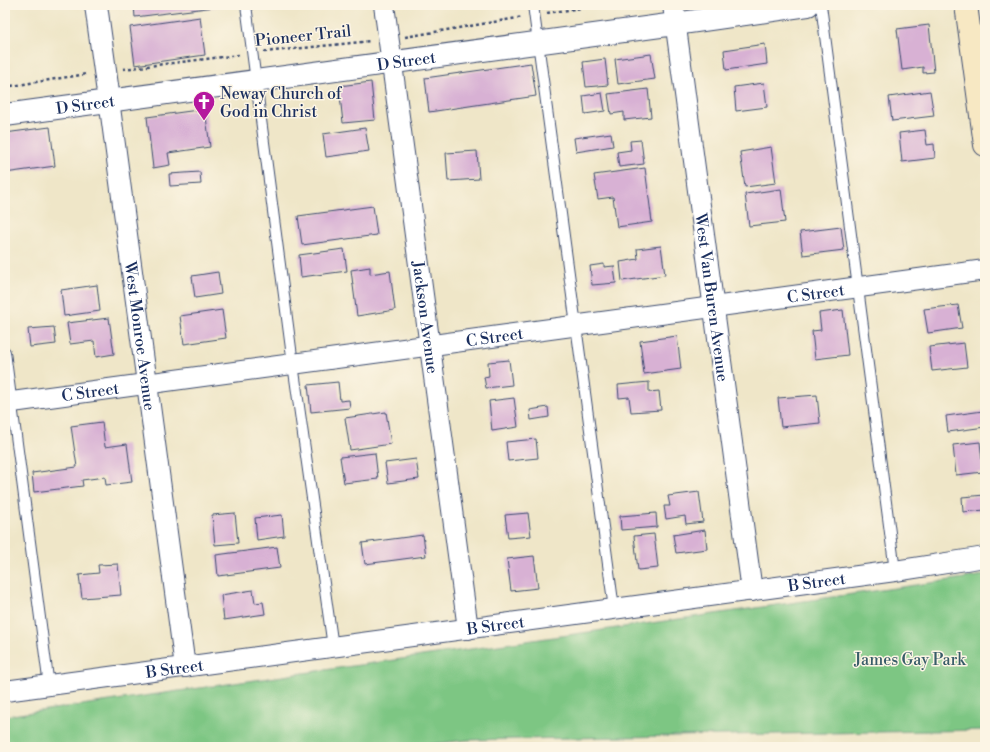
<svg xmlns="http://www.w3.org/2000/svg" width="990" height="752" viewBox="0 0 990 752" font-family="'Libre Bodoni',serif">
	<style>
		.green { fill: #7dc683; stroke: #4c7a70 }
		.building { fill: #d8b1d4 }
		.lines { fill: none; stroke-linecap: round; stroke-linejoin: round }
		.service-casing { stroke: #3b4a6e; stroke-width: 12 }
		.minor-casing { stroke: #3b4a6e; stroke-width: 22 }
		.tertiary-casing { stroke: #3b4a6e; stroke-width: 24 }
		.secondary-casing { stroke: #3b4a6e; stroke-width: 24 }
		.path { stroke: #3b4a6e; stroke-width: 2.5; stroke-dasharray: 3 3; stroke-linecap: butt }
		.service { stroke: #fff; stroke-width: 10 }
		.minor { stroke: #fff; stroke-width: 20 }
		.tertiary { stroke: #fff; stroke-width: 22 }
		.secondary { stroke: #f7e8c3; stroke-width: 22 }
		.labels { text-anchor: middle; stroke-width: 3; stroke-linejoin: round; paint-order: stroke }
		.street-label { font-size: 16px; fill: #1b2f5e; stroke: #fcf5e5 }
		.poi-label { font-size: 16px; fill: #1b2f5e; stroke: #fcf5e5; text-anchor: start }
		.park-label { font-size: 16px; fill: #385c69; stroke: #fcf5e5 }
	</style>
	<rect width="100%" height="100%" fill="#fcf5e5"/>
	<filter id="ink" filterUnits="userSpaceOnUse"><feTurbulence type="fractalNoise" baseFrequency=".025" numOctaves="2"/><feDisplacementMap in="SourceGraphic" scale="8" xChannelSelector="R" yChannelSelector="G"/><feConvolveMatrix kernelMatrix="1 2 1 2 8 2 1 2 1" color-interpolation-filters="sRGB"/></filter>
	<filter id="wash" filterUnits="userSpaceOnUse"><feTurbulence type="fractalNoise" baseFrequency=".012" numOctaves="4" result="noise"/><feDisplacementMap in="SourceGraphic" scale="16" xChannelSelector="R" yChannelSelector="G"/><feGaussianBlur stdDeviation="0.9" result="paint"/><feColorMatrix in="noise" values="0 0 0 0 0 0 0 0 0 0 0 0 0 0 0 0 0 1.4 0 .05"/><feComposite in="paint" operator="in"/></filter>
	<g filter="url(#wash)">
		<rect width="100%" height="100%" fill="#efe6c8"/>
		<!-- green -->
		<polygon class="green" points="985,575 985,730 468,740 401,747 5,747 5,716"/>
		<g id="blocks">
			<!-- building -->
			<g class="building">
				<polygon points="134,5 223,5 223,6 135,17"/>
				<polygon points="200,17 205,55 135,65 130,27"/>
				<polygon points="929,25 934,72 923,73 923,67 902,70 897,29"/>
				<polygon points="765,44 767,64 726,70 724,50"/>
				<polygon points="651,54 655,79 618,84 615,59"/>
				<polygon points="605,59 608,85 586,87 583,62"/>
				<polygon points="531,63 536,96 429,112 425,78"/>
				<polygon points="371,82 375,120 343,123 339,86"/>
				<polygon points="764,83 767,107 736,111 734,87"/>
				<polygon points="648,89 651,117 624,120 624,112 611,114 608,94"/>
				<polygon points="930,91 934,116 892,121 889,97"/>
				<polygon points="602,93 605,111 585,114 583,96"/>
				<polygon points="205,109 210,147 168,153 170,165 153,168 147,117"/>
				<polygon points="50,127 55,166 5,173 5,133"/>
				<polygon points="365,128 369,151 326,157 323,134"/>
				<polygon points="925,130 927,145 934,144 935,158 902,162 899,133"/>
				<polygon points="611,133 613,146 576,152 574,138"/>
				<polygon points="641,140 644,164 619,167 617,152 631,150 630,141"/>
				<polygon points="771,147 776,183 745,187 740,152"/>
				<polygon points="477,151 479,179 448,181 446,153"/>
				<polygon points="645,168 652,222 617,227 613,197 598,199 594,175"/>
				<polygon points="200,172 201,184 170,186 169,174"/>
				<polygon points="781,189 785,222 749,226 745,194"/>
				<polygon points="373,206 377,235 302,245 298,216"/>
				<polygon points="841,227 844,250 803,255 800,232"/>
				<polygon points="661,246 665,275 622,281 620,262 638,259 637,249"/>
				<polygon points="344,249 347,271 301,277 299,255"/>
				<polygon points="604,264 604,267 614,266 616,283 592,285 590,266"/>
				<polygon points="370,267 370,274 390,271 395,310 357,316 351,270"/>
				<polygon points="218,272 221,294 195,298 192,276"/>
				<polygon points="97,285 100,311 64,316 61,290"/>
				<polygon points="958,305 962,328 928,333 924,309"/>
				<polygon points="222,310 226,338 184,344 180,316"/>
				<polygon points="843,310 848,355 815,359 812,331 821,330 819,313"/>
				<polygon points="109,318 114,354 96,357 94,341 70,344 67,323"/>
				<polygon points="54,327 56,344 30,347 28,329"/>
				<polygon points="677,336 681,369 644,374 640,341"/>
				<polygon points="964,343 967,367 932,371 929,347"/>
				<polygon points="509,360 512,385 486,388 484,377 489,376 488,362"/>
				<polygon points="338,382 340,401 349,400 350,408 311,412 308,385"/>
				<polygon points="649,382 649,392 659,391 661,410 631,412 629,397 619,398 618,385"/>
				<polygon points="817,395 820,423 781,427 778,398"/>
				<polygon points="514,398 518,427 492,431 489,401"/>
				<polygon points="548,407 549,417 531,420 530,410"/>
				<polygon points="983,411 985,427 948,432 946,416"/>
				<polygon points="386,412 391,444 350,450 345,418"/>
				<polygon points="102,422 105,447 127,444 132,482 106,485 105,477 82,480 83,486 34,492 32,473 77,467 71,426"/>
				<polygon points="536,439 538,458 508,461 506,442"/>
				<polygon points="980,442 983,472 956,475 953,445"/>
				<polygon points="375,453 378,479 344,483 340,457"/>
				<polygon points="416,459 419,479 388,483 385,463"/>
				<polygon points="699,492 703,522 686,524 685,516 666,519 664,506 670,506 668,496"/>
				<polygon points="985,495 985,510 963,512 962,497"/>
				<polygon points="235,513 238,543 215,545 212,515"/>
				<polygon points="528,513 531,536 508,538 505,515"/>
				<polygon points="656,513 657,527 621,530 620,516"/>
				<polygon points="282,515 284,536 257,540 255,518"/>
				<polygon points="705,530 707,549 676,553 673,535"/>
				<polygon points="654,534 658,568 638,570 634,536"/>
				<polygon points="423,535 426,556 365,564 362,543"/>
				<polygon points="277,547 280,568 218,576 216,555"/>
				<polygon points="534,556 538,588 511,591 507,559"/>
				<polygon points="118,564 121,595 82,598 79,575 99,573 98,565"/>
				<polygon points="253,590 255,603 263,602 265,614 224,620 221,595"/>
			</g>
		</g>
	</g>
	<g filter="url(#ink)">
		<use href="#blocks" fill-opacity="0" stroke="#3b4a6e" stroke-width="1"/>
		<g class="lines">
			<!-- service casing -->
			<g class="service-casing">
				<g id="service">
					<polyline points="246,5 293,364 333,647"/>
					<polyline points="533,5 614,609"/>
					<polyline points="821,5 895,571"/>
					<polyline points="5,352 49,686"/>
				</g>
			</g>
			<!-- minor casing -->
			<g class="minor-casing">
				<g id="minor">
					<path id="s1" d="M384,5L468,629"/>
					<path id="s2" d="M673,5L752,591"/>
					<path id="s3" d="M109,100L185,667"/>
					<path id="s4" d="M5,403L985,270"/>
					<path id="s5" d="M5,691L895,571L985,557"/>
				</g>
			</g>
			<!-- tertiary casing -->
			<g class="tertiary-casing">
				<g id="tertiary">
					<polyline points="96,5 109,100"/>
					<path id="s6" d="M5,115L675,24L808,5"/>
				</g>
			</g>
			<!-- secondary casing -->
			<g class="secondary-casing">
				<polyline id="secondary" points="966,5 985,145"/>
			</g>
			<!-- path -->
			<g class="path">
				<polyline points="547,13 602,5"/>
				<polyline points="405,37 523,17"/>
				<polyline points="264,52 371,41"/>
				<polyline points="123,69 239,55"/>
				<polyline points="5,87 87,74"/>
			</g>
			<!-- service -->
			<use href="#service" class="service"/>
			<!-- minor -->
			<use href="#minor" class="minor"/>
			<!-- tertiary -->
			<use href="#tertiary" class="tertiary"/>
			<!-- secondary -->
			<use href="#secondary" class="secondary"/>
		</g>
	</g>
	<!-- icons -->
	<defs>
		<g id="church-pin" transform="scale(1.15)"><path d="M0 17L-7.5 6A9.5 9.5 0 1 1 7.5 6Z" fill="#b5179e" stroke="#fcf5e5"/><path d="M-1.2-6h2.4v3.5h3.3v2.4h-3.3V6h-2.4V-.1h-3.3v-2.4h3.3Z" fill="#fff"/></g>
	</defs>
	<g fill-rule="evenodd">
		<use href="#church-pin" x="204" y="102"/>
	</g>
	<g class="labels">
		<!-- street labels -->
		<g class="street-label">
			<text transform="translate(303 35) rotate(-6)" y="6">Pioneer Trail</text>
			<text dy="6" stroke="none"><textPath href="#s6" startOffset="405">D Street</textPath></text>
			<text dy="6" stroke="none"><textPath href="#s6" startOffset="81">D Street</textPath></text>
			<text dy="6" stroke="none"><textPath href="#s4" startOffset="818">C Street</textPath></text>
			<text dy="6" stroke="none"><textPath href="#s2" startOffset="295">West Van Buren Avenue</textPath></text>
			<text dy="6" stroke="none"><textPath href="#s1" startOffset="315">Jackson Avenue</textPath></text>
			<text dy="6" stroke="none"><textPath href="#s3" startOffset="238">West Monroe Avenue</textPath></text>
			<text dy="6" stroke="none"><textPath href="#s4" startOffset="494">C Street</textPath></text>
			<text dy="6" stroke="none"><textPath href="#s4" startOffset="86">C Street</textPath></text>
			<text dy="6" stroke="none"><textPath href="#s5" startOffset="819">B Street</textPath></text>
			<text dy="6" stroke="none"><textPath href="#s5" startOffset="495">B Street</textPath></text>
			<text dy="6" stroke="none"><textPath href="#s5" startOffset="171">B Street</textPath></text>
		</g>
		<!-- poi labels -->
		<g class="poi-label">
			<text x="220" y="99">Neway Church of<tspan x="220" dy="18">God in Christ</tspan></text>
		</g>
		<!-- park labels -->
		<g class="park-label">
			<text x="910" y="665">James Gay Park</text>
		</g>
	</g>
	<!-- margin -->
	<rect width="990" height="752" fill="none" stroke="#fcf5e5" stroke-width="20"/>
</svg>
